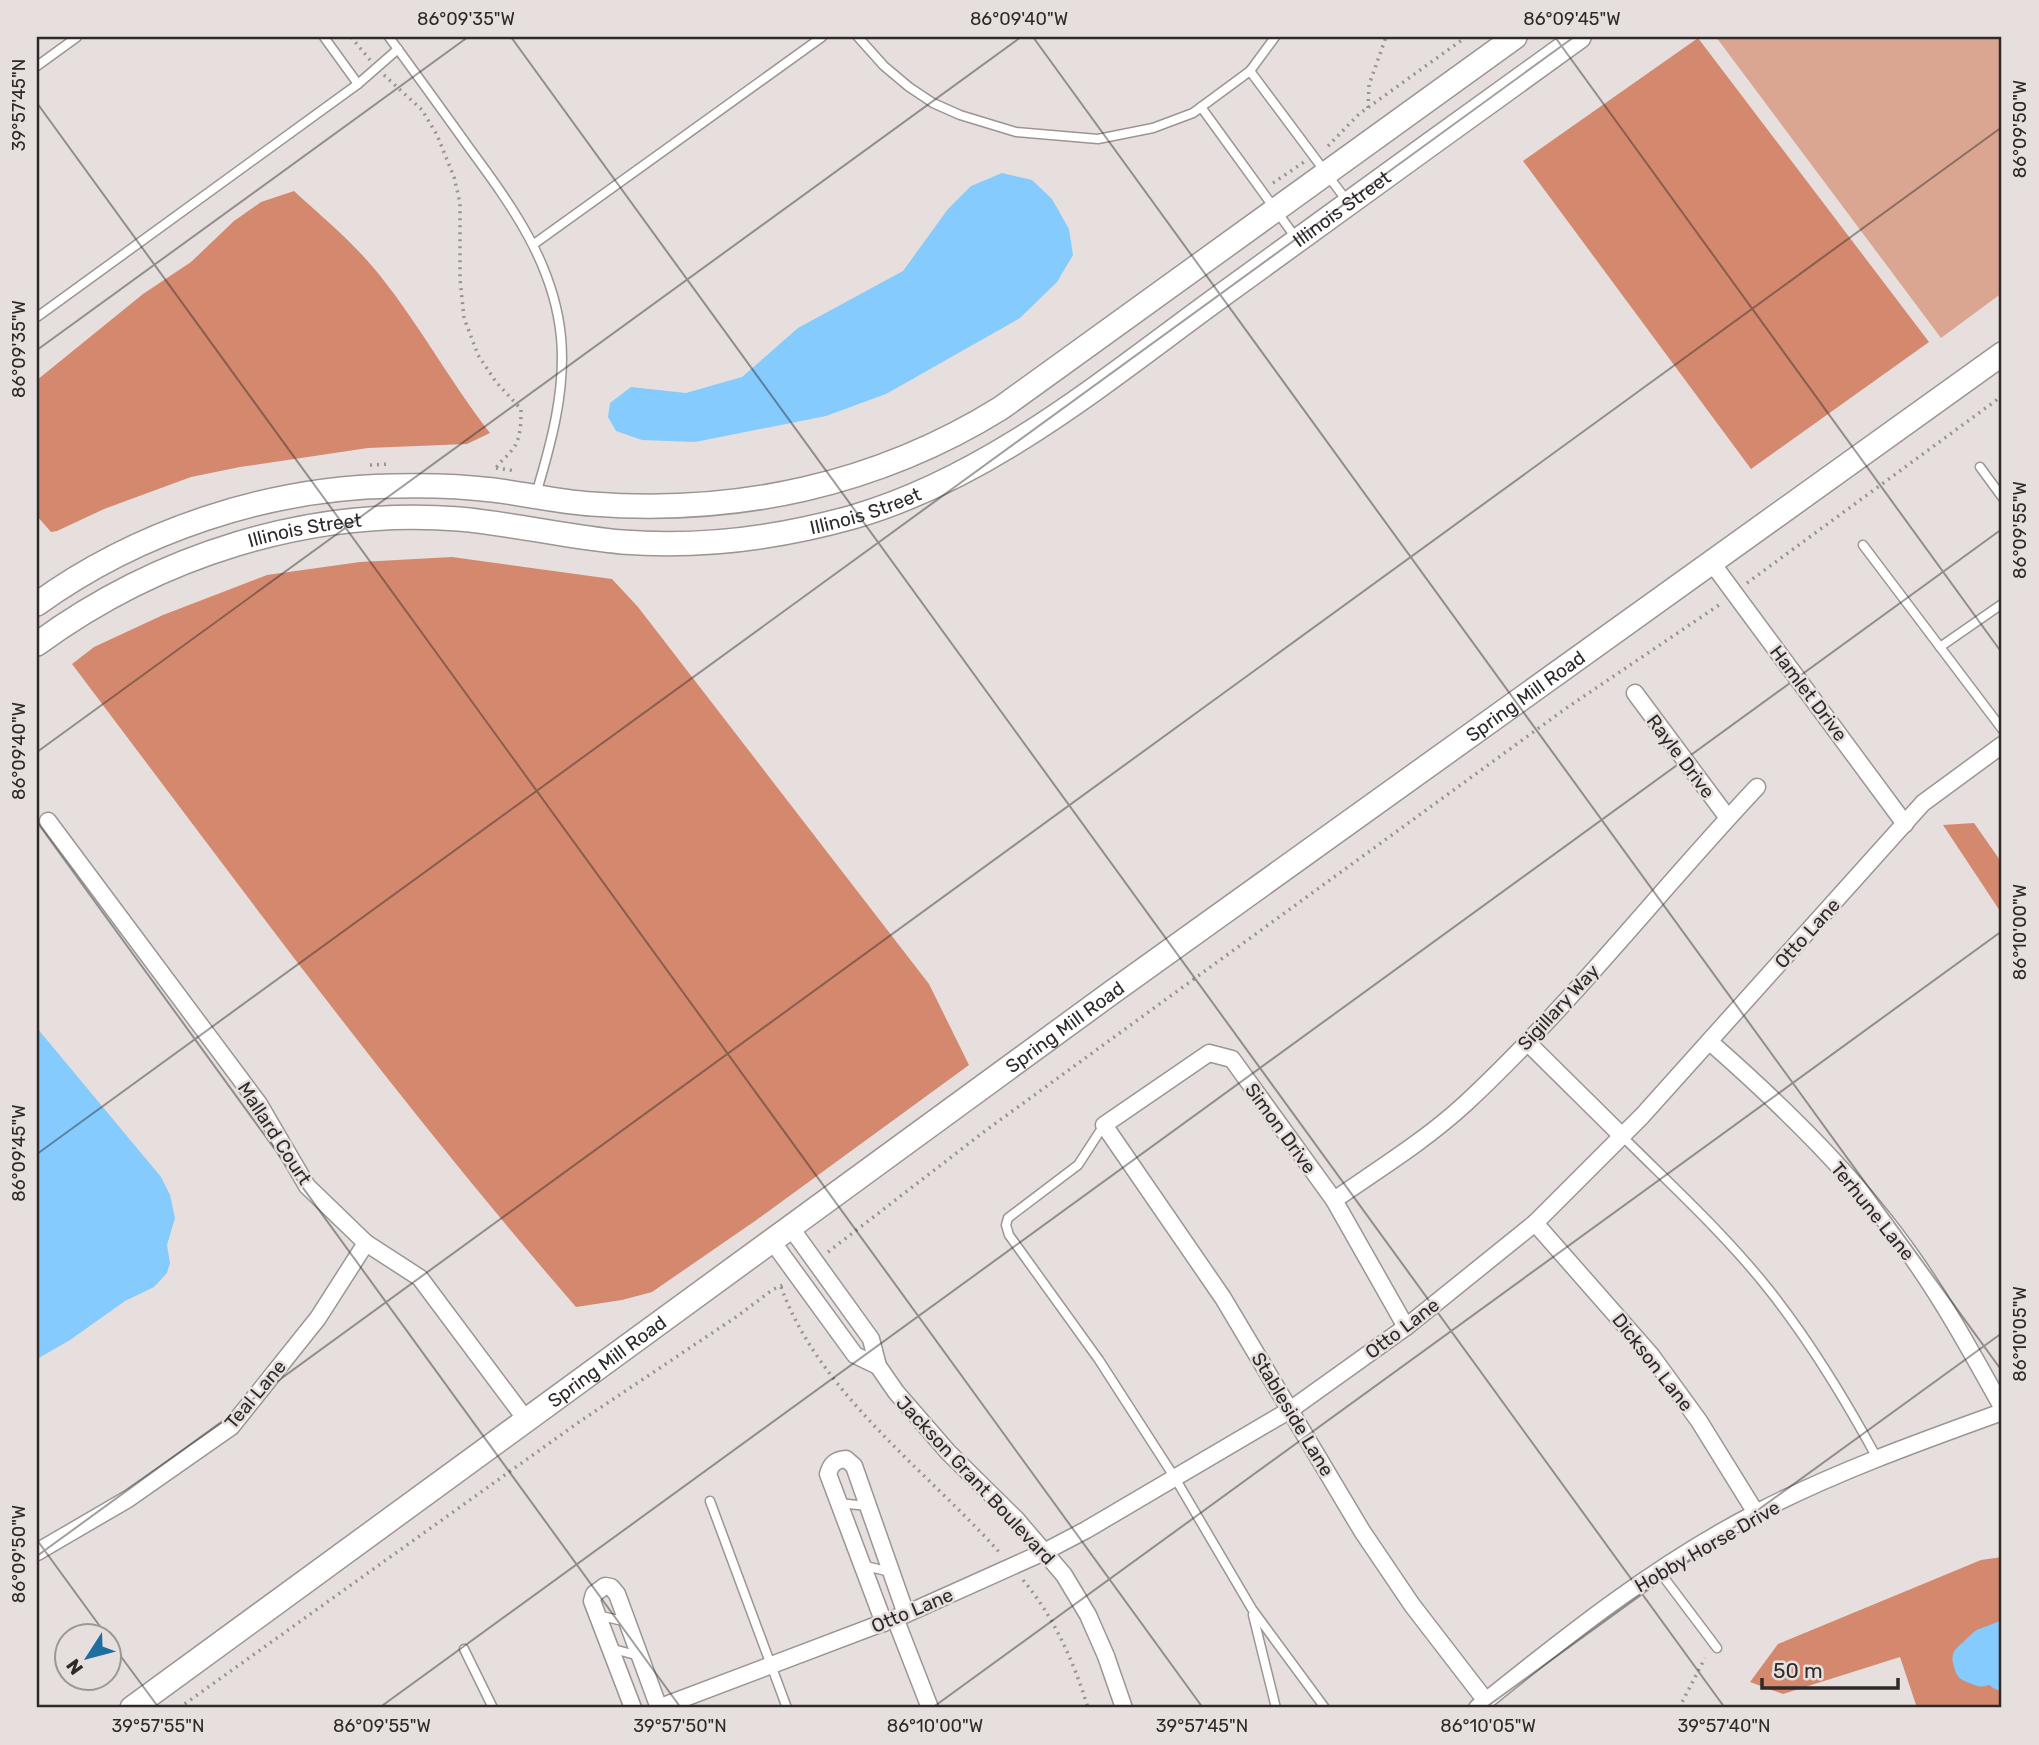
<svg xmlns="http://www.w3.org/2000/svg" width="2039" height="1745" viewBox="0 0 2039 1745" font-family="Rubik,sans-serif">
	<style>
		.green { fill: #daa692 }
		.forest { fill: #d4896e }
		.water { fill: #85cbfd }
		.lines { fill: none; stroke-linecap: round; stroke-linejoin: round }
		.river { stroke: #85cbfd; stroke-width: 33 }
		.lane-casing { stroke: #9b9593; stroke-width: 11 }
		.street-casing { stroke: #9b9593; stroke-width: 19 }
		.secondary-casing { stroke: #9b9593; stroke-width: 26 }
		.path { stroke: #999392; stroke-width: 3.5; stroke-dasharray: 2 5; stroke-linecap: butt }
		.lane { stroke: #fff; stroke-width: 8 }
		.street { stroke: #fff; stroke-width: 16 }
		.secondary { stroke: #fff; stroke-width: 23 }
		.ticks { fill: none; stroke: #2d2a29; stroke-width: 2; stroke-opacity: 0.45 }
		.labels { text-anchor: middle; stroke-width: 5; stroke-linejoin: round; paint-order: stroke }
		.street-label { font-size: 19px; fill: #2d2a29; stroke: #e6dfdd }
		.neatline { fill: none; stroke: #2d2a29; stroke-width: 2.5 }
		.ticks-label { font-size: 18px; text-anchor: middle; fill: #2d2a29 }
	</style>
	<rect width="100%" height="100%" fill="#e6dfdd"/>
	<!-- green -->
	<polygon class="green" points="1716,37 2002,37 2002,293 1941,338"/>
	<!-- forest -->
	<g class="forest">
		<polygon points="1698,38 1929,342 1751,469 1523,161"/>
		<path d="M294,191C320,215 349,239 372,266C416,318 448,379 490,433L467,444L368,448L240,467L191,477L104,509L57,531L51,532L37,516V380L143,294L191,262L234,221L261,202Z"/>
		<path d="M452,557L612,579L638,607L929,984L969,1065L755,1221L652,1292L622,1300L576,1307C397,1101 236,881 72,664L94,647L163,615L267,575L360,562Z"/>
		<polygon points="1974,823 2002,863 2002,914 1943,825"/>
		<polygon points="2002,1557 2002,1708 1917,1708 1900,1657 1783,1694 1750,1682 1778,1644 1981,1560"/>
	</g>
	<!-- water -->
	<g class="water">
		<polygon points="1002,173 1032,180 1052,199 1069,229 1073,255 1057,282 1020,318 886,394 826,416 695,442 642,440 616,431 608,417 610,403 631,387 686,393 742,377 798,328 903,271 948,209 971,186"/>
		<polygon points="37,1028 161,1177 170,1195 175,1218 167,1245 170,1263 167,1273 154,1287 125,1301 70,1340 37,1359"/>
	</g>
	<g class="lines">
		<!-- river -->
		<polyline class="river" points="2002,1638 1984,1645 1969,1659 1971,1666 1981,1670 1997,1666 2002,1674"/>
		<!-- lane casing -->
		<g class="lane-casing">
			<g id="lane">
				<polyline points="324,37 358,84"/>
				<path d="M389,37C416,74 443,111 470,149C512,206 554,264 561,337C566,390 551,444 536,494"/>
				<polyline points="858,37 884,66 909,87 933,103 960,115 1016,132 1098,139 1153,128 1193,113 1250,71 1275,37"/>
				<polyline points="37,66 77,37"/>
				<polyline points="1250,71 1347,201"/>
				<polyline points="1201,107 1296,238"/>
				<polyline points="534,244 822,37"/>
				<polyline points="37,317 358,84 398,49"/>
				<polyline points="1980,467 2002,497"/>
				<polyline points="1863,545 2002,729"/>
				<polyline points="1940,647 2002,604"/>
				<polyline points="1104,1125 1078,1165 1008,1218 1006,1225 1009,1235 1099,1360 1175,1478 1252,1609 1325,1708"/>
				<path d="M1622,1136C1672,1186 1726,1235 1770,1291C1811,1343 1845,1399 1877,1458"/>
				<polyline points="710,1501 787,1708"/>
				<polyline points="839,1503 867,1506"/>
				<polyline points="862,1565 890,1572"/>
				<polyline points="1659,1571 1717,1648"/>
				<polyline points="597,1615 627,1622"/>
				<polyline points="1253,1615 1276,1708"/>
				<polyline points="610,1648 639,1656"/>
				<polyline points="464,1649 493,1708"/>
			</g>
		</g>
		<!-- street casing -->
		<g class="street-casing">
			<g id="street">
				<polyline points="1712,563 1905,824"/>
				<polyline points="1635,693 1728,818"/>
				<polyline points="48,821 259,1104 307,1186 366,1243 420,1278 527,1421"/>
				<polyline points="1527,1042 1622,1136"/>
				<path d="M1710,1042C1784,1107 1858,1179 1914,1260C1947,1307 1974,1357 2002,1407"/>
				<path d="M1334,1200C1379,1169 1426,1140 1466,1103C1571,1005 1659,891 1757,787"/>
				<polyline points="1535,1223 1651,1355 1699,1421 1756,1513"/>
				<polyline points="791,1228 871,1339 878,1366 896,1392 948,1452 1016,1519 1064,1575 1088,1615 1106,1656 1124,1708"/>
				<polyline points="772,1241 855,1355 878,1366"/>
				<polyline points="1406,1327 1334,1200 1232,1059 1209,1053 1104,1125 1223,1298 1362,1531 1412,1605 1486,1701"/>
				<polyline points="37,1552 128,1499 231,1427 318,1318 366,1243"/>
				<polyline points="895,1618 930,1708"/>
				<path d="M884,1623L828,1474C831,1464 835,1460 846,1459L854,1466L906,1614"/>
				<polyline points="633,1708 592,1601 594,1594 605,1586 611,1587 617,1594 659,1708"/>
				<polyline points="658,1708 906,1614 1044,1552 1086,1530 1290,1410 1406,1327 1535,1223 1642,1116 1923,803 2002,745"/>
				<path d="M1477,1708C1565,1637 1655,1565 1756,1513C1835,1472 1919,1442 2002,1412"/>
			</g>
		</g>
		<!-- secondary casing -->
		<g class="secondary-casing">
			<g id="secondary">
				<path d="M37,604C138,531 268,488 393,486C426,485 460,486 493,490C526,494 559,502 592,504C737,515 877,485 1001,408L1515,37"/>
				<path id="s1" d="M37,644C157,556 309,507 459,519C514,524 567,537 622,542C699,548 778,538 853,517C988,478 1103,382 1214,301C1336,212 1457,125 1579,37"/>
				<path id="s2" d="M132,1708L1111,993L2002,354"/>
			</g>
		</g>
		<!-- path -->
		<g class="path">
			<polyline points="351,37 370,60"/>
			<path d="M384,75L422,110L437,135L454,177L460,203V279L464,318L478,355L496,382L521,409C521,422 521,440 512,450C507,457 501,460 496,468"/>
			<polyline points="1368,108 1369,85 1386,37"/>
			<polyline points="1328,146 1359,114 1466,37"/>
			<polyline points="1273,183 1304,162"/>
			<polyline points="370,465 391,464"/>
			<polyline points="496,468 516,471"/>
			<polyline points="1747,583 2002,396"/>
			<polyline points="828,1252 985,1131 1565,709 1722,603"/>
			<path d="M781,1287C820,1394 926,1470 1000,1553"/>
			<path d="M1023,1580C1054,1617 1074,1662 1088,1708"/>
			<polyline points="179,1708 579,1422 739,1315 772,1290 783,1285"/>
			<polyline points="1679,1708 1705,1658"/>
		</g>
		<!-- lane -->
		<use href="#lane" class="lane"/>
		<!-- street -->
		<use href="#street" class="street"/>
		<!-- secondary -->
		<use href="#secondary" class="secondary"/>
	</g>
	<!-- ticks -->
	<path class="ticks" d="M511,37L1725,1708M1033,37L2002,1371M1555,37L2002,653M37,103L1203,1708M37,350L468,37M37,752L1021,37M37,822L681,1708M37,1154L1574,37M37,1540L107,1636M37,1556L2002,127M108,1639L159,1708M379,1708L2002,529M932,1708L2002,931M1485,1708L2002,1333"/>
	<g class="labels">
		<!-- street labels -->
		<g class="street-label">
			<text dy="7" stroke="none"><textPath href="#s1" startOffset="1428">Illinois Street</textPath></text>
			<text dy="7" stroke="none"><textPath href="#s1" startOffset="861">Illinois Street</textPath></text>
			<text dy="7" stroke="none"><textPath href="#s1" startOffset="294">Illinois Street</textPath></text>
			<text transform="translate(1809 693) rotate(53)" y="7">Hamlet Drive</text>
			<text dy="7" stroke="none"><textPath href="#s2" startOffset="1722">Spring Mill Road</textPath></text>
			<text transform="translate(1681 756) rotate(53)" y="7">Rayle Drive</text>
			<text transform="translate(1807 933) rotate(-48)" y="7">Otto Lane</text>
			<text transform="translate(1558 1007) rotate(-47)" y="7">Sigillary Way</text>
			<text dy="7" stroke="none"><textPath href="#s2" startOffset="1155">Spring Mill Road</textPath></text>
			<text transform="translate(1281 1128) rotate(54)" y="7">Simon Drive</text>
			<text transform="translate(275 1133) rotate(57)" y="7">Mallard Court</text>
			<text transform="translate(1873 1211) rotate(51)" y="7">Terhune Lane</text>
			<text transform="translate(1402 1328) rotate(-37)" y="7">Otto Lane</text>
			<text dy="7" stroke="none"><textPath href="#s2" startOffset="588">Spring Mill Road</textPath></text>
			<text transform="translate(1653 1362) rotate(52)" y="7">Dickson Lane</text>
			<text transform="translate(255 1394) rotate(-50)" y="7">Teal Lane</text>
			<text transform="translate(1293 1414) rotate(59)" y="7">Stableside Lane</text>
			<text transform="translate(976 1480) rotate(47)" y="7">Jackson Grant Boulevard</text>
			<text transform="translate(1707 1546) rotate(-30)" y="7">Hobby Horse Drive</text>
			<text transform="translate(912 1610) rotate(-23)" y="7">Otto Lane</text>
		</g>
	</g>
	<!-- border -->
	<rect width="2039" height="1745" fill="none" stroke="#e6dfdd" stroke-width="77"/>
	<!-- north arrow -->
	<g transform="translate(88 1657) rotate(234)"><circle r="33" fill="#e6dfdd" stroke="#9c9795" stroke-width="2"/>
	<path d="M0-5L12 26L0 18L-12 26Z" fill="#1e6fa0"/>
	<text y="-10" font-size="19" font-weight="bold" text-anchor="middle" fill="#2d2a29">N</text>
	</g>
	<!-- scale -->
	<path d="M1762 1678v10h136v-10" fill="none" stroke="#2d2a29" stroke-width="3.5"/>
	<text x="1773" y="1678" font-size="21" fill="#2d2a29" stroke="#e6dfdd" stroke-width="5" paint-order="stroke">50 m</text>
	<rect x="38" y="38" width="1962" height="1668" class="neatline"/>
	<g class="ticks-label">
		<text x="466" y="25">86°09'35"W</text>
		<text x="1019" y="25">86°09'40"W</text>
		<text x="1572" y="25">86°09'45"W</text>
		<text transform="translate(19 105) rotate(-90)" y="6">39°57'45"N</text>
		<text transform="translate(2020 129) rotate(-90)" y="6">86°09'50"W</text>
		<text transform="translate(19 349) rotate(-90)" y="6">86°09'35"W</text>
		<text transform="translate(2020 530) rotate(-90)" y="6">86°09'55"W</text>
		<text transform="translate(19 751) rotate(-90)" y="6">86°09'40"W</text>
		<text transform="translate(2020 932) rotate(-90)" y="6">86°10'00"W</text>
		<text transform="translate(19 1153) rotate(-90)" y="6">86°09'45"W</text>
		<text transform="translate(2020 1334) rotate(-90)" y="6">86°10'05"W</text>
		<text transform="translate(19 1554) rotate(-90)" y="6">86°09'50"W</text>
		<text x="158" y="1732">39°57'55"N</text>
		<text x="382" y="1732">86°09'55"W</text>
		<text x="680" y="1732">39°57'50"N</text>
		<text x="935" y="1732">86°10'00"W</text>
		<text x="1202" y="1732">39°57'45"N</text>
		<text x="1488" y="1732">86°10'05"W</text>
		<text x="1724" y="1732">39°57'40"N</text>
	</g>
</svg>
